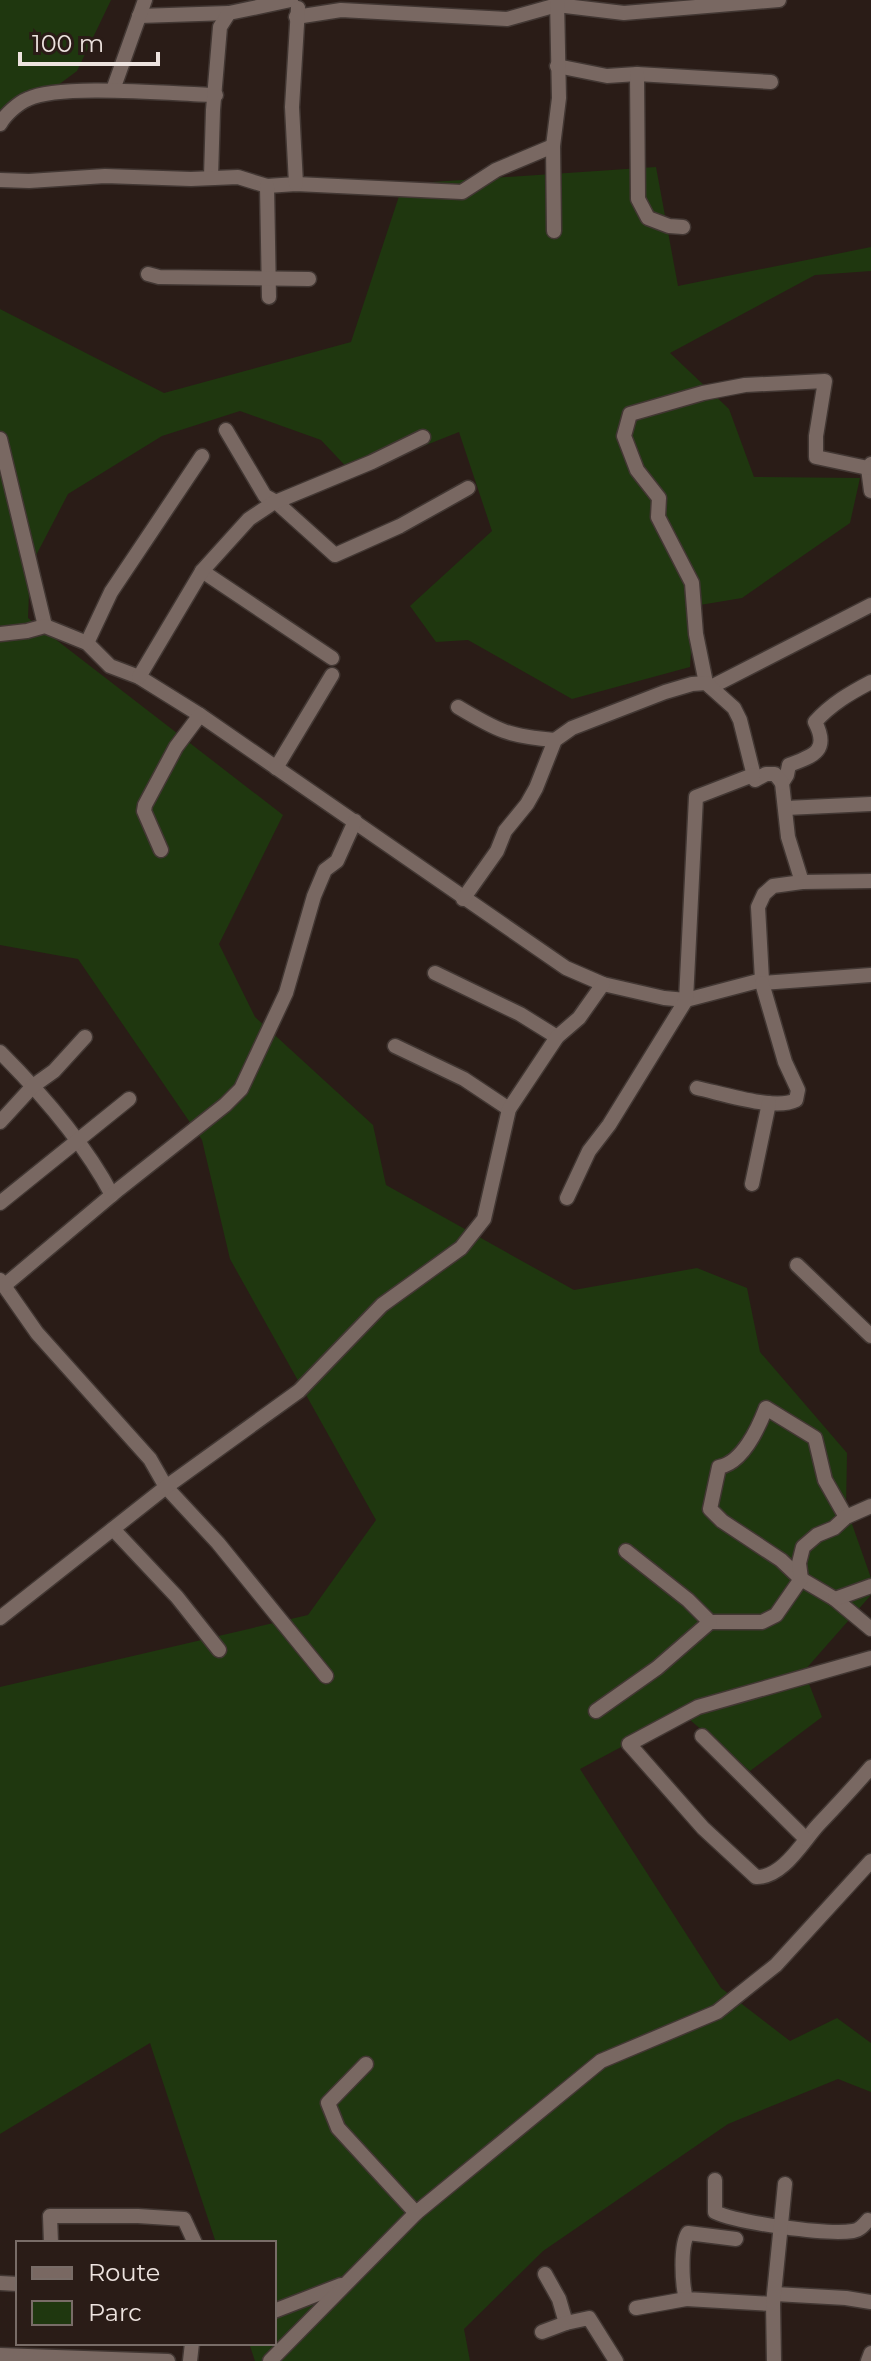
<svg xmlns="http://www.w3.org/2000/svg" width="871" height="2361" viewBox="0 0 871 2361" font-family="Montserrat,sans-serif">
	<style>
		.green { fill: #1f370f }
		.lines { fill: none; stroke-linecap: round; stroke-linejoin: round }
		.minor-casing { stroke: #423733; stroke-width: 17 }
		.minor { stroke: #796862; stroke-width: 14 }
	</style>
	<rect width="100%" height="100%" fill="#2a1c17"/>
	<!-- green -->
	<g class="green">
		<polygon points="0,0 111,0 77,71 0,128"/>
		<polygon points="656,167 678,286 871,247 871,271 815,275 670,353 729,409 754,477 860,478 850,523 742,598 694,606 690,667 572,699 468,640 436,642 410,606 492,531 459,432 353,474 321,440 240,411 162,436 68,494 30,567 28,618 283,815 219,944 255,1017 373,1125 386,1185 574,1290 697,1268 747,1288 760,1352 847,1453 846,1507 871,1578 871,1595 804,1671 822,1717 750,1771 683,1714 580,1769 721,1988 790,2041 837,2018 871,2043 871,2092 838,2079 728,2124 543,2251 464,2329 470,2361 255,2361 249,2343 274,2343 274,2243 216,2243 150,2043 0,2134 0,1687 308,1615 376,1520 230,1259 202,1140 78,959 0,945 0,309 164,393 351,342 403,184"/>
	</g>
	<g class="lines">
		<!-- minor casing -->
		<g class="minor-casing">
			<g id="minor">
				<polyline points="139,16 229,13"/>
				<polyline points="296,17 341,10 507,19 557,5 624,13 779,0"/>
				<polyline points="557,66 607,76 637,74 771,82"/>
				<polyline points="637,74 638,199 648,218 669,226 683,227"/>
				<polyline points="114,87 145,0"/>
				<path d="M0,124C5,115 18,103 28,99C60,83 175,94 216,95"/>
				<polyline points="211,177 213,110 220,27 229,13 291,0"/>
				<polyline points="0,180 29,181 105,176 191,179 238,177 267,186 296,184 462,192 496,170 553,146"/>
				<polyline points="296,184 292,107 298,8"/>
				<polyline points="267,186 269,297"/>
				<polyline points="554,231 553,146 559,98 557,0"/>
				<polyline points="148,274 159,277 309,279"/>
				<polyline points="226,430 265,496 276,502 335,555 400,526 468,488"/>
				<polyline points="0,439 45,626"/>
				<polyline points="871,464 868,468 871,491"/>
				<polyline points="202,571 332,658"/>
				<polyline points="0,634 27,631 45,626 87,643 110,666 139,677 200,715 566,968 603,984 664,998 686,1000 762,980 762,983 871,975"/>
				<polyline points="87,643 111,592 202,456"/>
				<polyline points="139,677 202,571 249,519 273,503 372,462 423,437"/>
				<polyline points="706,683 696,634 692,583 658,517 659,498 637,470 624,436 630,414 703,393 745,385 825,381 816,436 816,457 868,468"/>
				<polyline points="711,687 871,605"/>
				<path d="M458,707C498,731 508,736 555,740"/>
				<polyline points="276,768 332,675"/>
				<polyline points="786,808 871,804"/>
				<polyline points="161,850 144,811 145,805 176,747 200,715"/>
				<path d="M802,882L788,837L782,783L787,775L789,765C813,756 830,751 815,722C831,704 850,693 871,682"/>
				<polyline points="463,899 497,851 505,831 527,804 536,788 555,740 572,728 665,692 692,684 706,683 734,708 740,720 755,780 766,774 775,774 782,783"/>
				<polyline points="435,973 520,1014 557,1037"/>
				<polyline points="762,980 758,907 764,894 773,886 802,882 871,881"/>
				<polyline points="395,1046 464,1079 509,1109"/>
				<path d="M0,1052C42,1094 84,1142 112,1195"/>
				<path d="M697,1088C721,1093 775,1111 796,1100L798,1090L785,1062L762,983"/>
				<polyline points="0,1122 33,1086 54,1071 85,1037"/>
				<polyline points="752,1184 769,1103"/>
				<polyline points="567,1198 589,1151 609,1125 686,1000 696,797 753,775"/>
				<polyline points="0,1203 129,1099"/>
				<polyline points="797,1265 871,1336"/>
				<polyline points="0,1280 37,1333 150,1459 166,1487 218,1543 326,1676"/>
				<polyline points="5,1285 119,1189 225,1105 241,1089 286,993 314,896 325,870 337,861 355,821"/>
				<path d="M846,1517L825,1480L815,1438L766,1408C758,1429 742,1463 719,1467L710,1509L722,1521L781,1560L801,1579L835,1599L871,1629"/>
				<polyline points="113,1529 177,1597 219,1650"/>
				<polyline points="626,1551 688,1600 710,1622 762,1622 776,1615 801,1579 799,1563 803,1547 817,1535 834,1528 846,1517 871,1506"/>
				<polyline points="835,1599 871,1586"/>
				<polyline points="0,1618 166,1487 299,1391 382,1305 461,1248 484,1219 509,1109 557,1037 579,1018 603,984"/>
				<path d="M871,1658L698,1707L629,1744L703,1828L756,1877C783,1878 803,1841 819,1824C837,1805 854,1787 871,1767"/>
				<polyline points="596,1711 657,1668 710,1622"/>
				<polyline points="702,1736 806,1839"/>
				<polyline points="366,2064 328,2103 338,2128 416,2213"/>
				<path d="M715,2180V2212C738,2223 827,2235 853,2231C860,2230 864,2225 868,2220"/>
				<path d="M736,2239L688,2233C680,2246 682,2284 686,2299L773,2304"/>
				<polyline points="51,2243 50,2216 138,2216 184,2219 195,2243"/>
				<polyline points="545,2274 559,2299 566,2323"/>
				<polyline points="0,2283 18,2284"/>
				<polyline points="775,2294 846,2298 871,2302"/>
				<polyline points="636,2308 686,2299"/>
				<polyline points="274,2311 341,2285"/>
				<polyline points="542,2332 566,2323 589,2318 616,2361"/>
				<polyline points="0,2355 168,2361"/>
				<polyline points="190,2361 192,2343"/>
				<polyline points="270,2361 416,2213 601,2061 717,2012 776,1965 871,1861"/>
				<polyline points="774,2361 773,2304 785,2184"/>
				<polyline points="868,2361 871,2353"/>
			</g>
		</g>
		<!-- minor -->
		<use href="#minor" class="minor"/>
	</g>
	<!-- legend -->
	<rect x="16" y="2241" width="260" height="104" fill="#2a1c17" stroke="#786c67" stroke-width="2"/>
	<rect x="32" y="2267" width="40" height="12" fill="#796862" stroke="#786c67" stroke-width="2"/>
	<text x="88" y="2281" font-size="24" fill="#ede3df">Route</text>
	<rect x="32" y="2301" width="40" height="24" fill="#1f370f" stroke="#786c67" stroke-width="2"/>
	<text x="88" y="2321" font-size="24" fill="#ede3df">Parc</text>
	<!-- scale -->
	<path d="M20 52v12h138v-12" fill="none" stroke="#ede3df" stroke-width="4"/>
	<text x="32" y="52" font-size="24" fill="#ede3df" stroke="#2a1c17" stroke-width="6" paint-order="stroke">100 m</text>
</svg>
